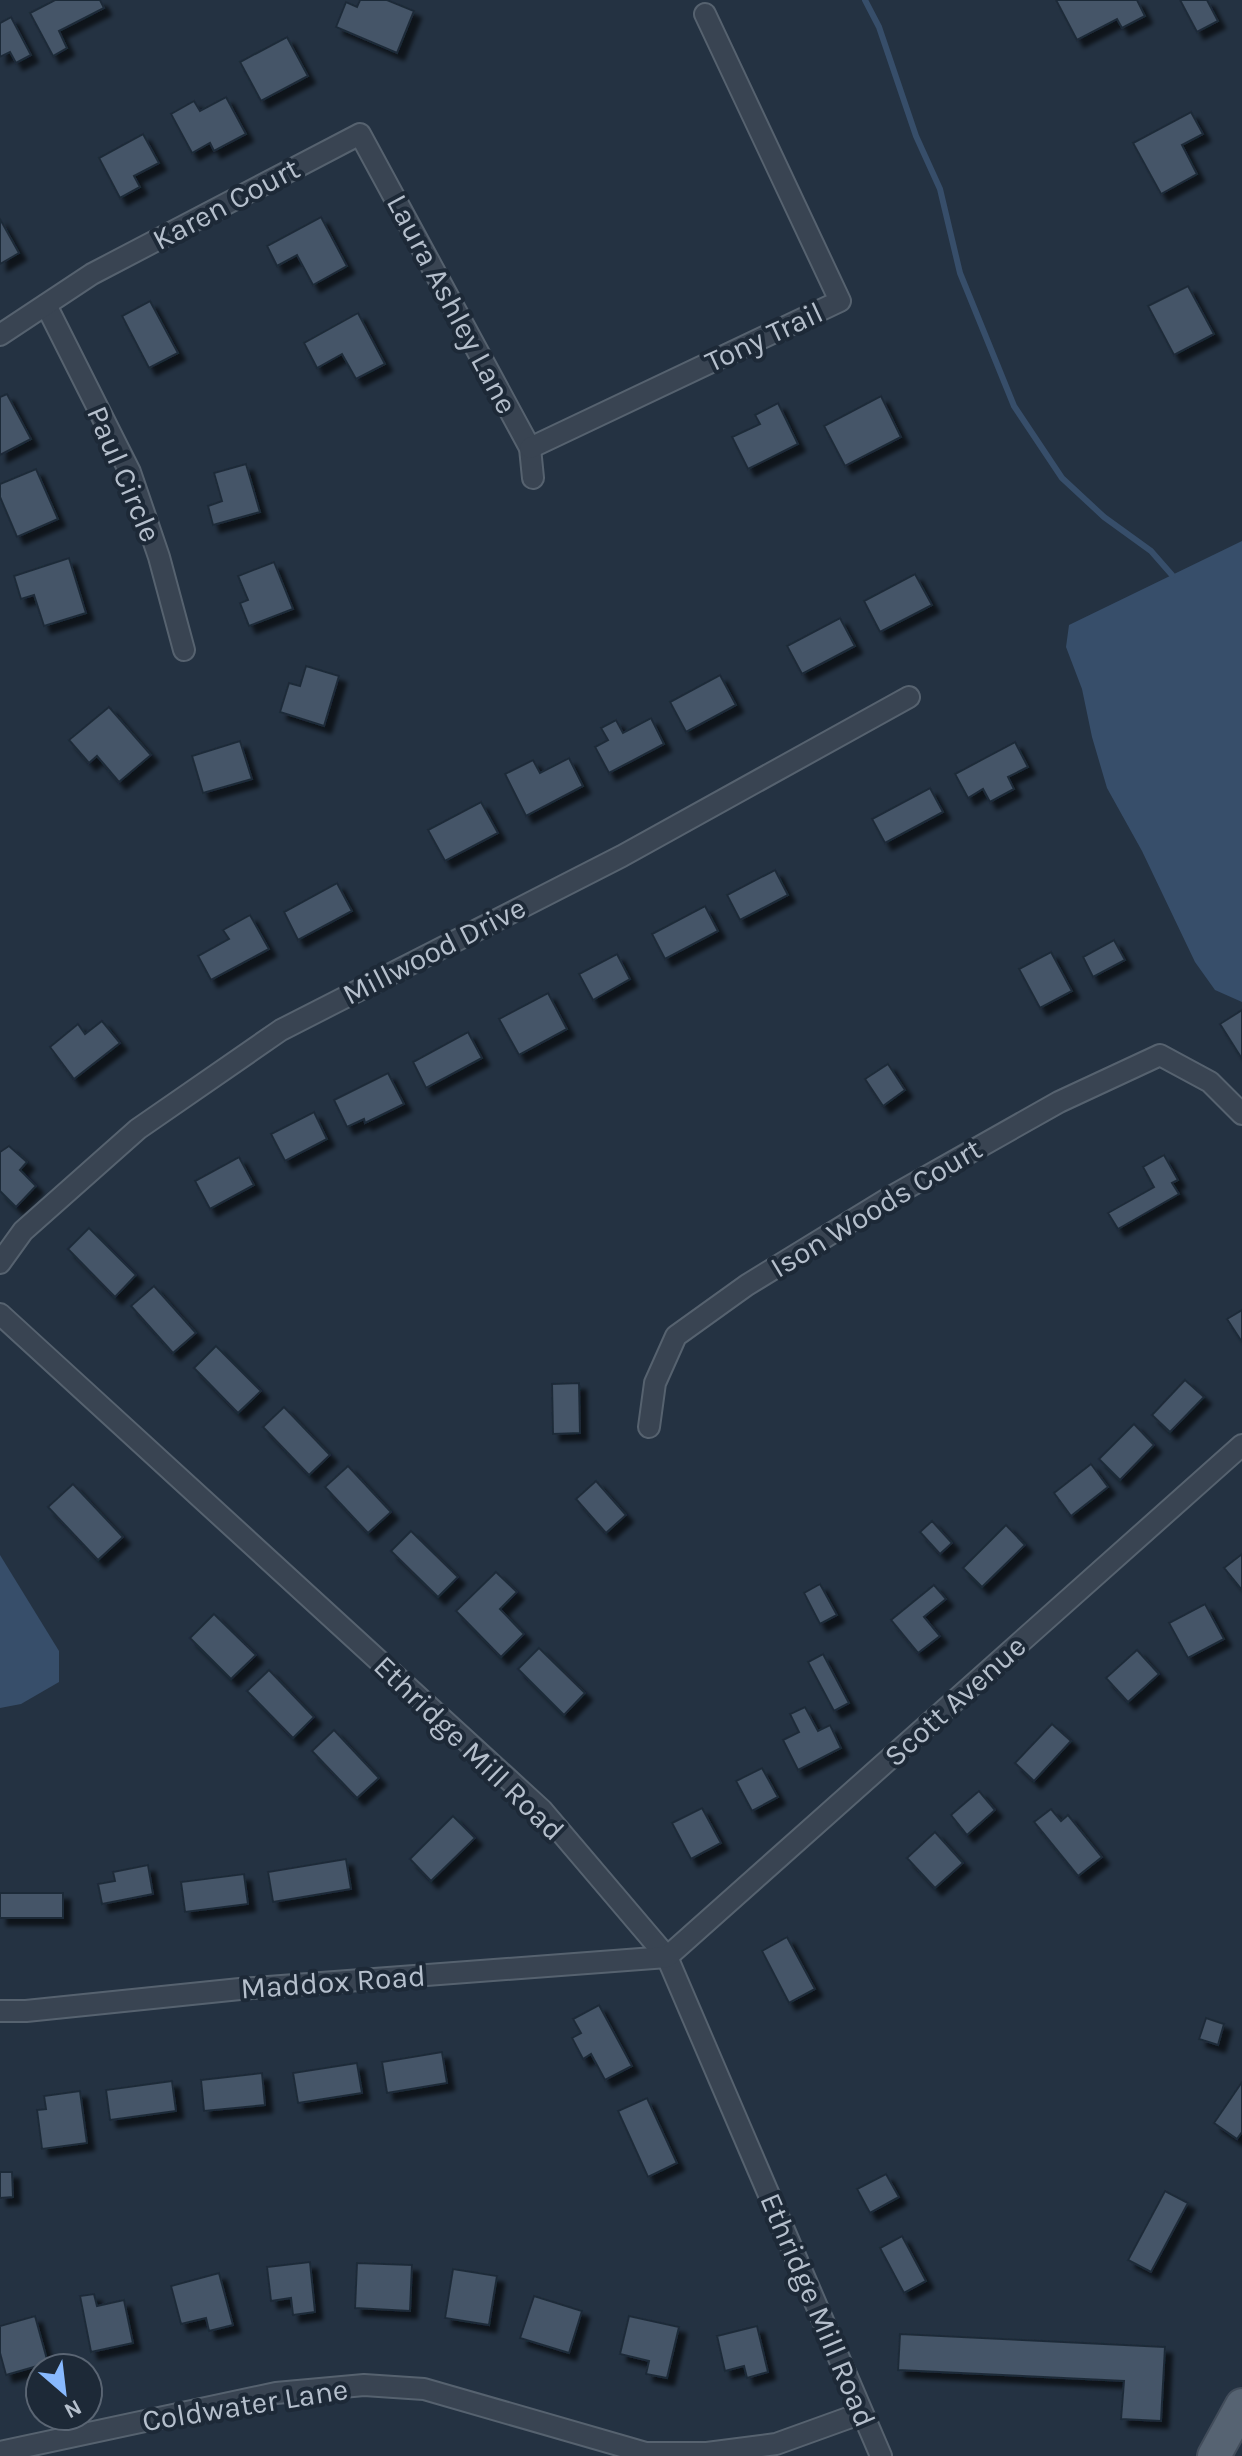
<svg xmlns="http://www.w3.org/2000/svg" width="1242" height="2456" viewBox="0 0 1242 2456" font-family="Karla,sans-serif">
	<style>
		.water { fill: #374e6a }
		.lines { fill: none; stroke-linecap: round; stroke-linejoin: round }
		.stream { stroke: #374e6a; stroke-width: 6 }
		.building { fill: #455567; stroke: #1f2b39; stroke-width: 2; filter: url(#shadow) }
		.minor-casing { stroke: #56626f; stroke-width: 24 }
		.primary-casing { stroke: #424d5b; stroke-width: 36 }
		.minor { stroke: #394452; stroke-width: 20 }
		.primary { stroke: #566372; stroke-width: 32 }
		.labels { text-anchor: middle; stroke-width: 8; stroke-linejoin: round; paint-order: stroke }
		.street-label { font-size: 30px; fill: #b5bfcc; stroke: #1d2937 }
	</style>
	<defs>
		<filter id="shadow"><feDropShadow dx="7" dy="7" stdDeviation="2" flood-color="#0009"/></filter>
	</defs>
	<rect width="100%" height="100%" fill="#243242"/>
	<!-- water -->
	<g class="water">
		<polygon points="1242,541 1242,1002 1215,990 1195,962 1142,851 1107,788 1092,737 1082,689 1066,647 1069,625"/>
		<polygon points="0,1555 59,1651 59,1682 21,1704 0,1708"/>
	</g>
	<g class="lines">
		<!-- stream -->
		<polyline class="stream" points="865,0 879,27 916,136 940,189 960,273 1014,406 1062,478 1104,517 1151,551 1172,575"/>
	</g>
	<!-- building -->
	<g class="building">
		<polygon points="55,0 100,0 104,8 59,31 67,48 53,56 30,13"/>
		<polygon points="360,0 387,0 414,11 397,53 336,27 346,2 357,7"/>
		<polygon points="1056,0 1137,0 1145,16 1122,28 1117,19 1077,40"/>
		<polygon points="1180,0 1207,0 1218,21 1197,32"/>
		<polygon points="11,17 31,55 16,63 10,52 0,57 0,23"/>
		<polygon points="287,37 308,76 261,101 240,62"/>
		<polygon points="226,97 246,134 214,151 210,143 192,153 171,114 194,101 200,111"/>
		<polygon points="1191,112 1203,134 1182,145 1197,174 1161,194 1133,143"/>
		<polygon points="143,134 159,163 134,176 140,187 120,198 99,158"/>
		<polygon points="321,217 347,266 313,285 297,255 277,266 267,246"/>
		<polygon points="0,219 19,253 0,264"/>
		<polygon points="1188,286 1214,334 1174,355 1148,306"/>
		<polygon points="150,301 178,353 149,368 122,316"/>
		<polygon points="358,313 385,364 356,379 342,354 317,368 304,343"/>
		<polygon points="7,394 31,439 0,455 0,397"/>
		<polygon points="881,396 901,437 845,466 824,426"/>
		<polygon points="778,403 798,444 748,469 732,437 760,424 755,415"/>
		<polygon points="246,464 260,512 213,525 208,506 222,501 214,473"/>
		<polygon points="36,469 58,519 17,537 0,497 0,484"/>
		<polygon points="69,558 86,613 44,626 34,595 21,599 14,576"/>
		<polygon points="274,562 293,609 249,626 240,603 248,600 238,576"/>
		<polygon points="915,574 932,605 880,632 864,601"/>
		<polygon points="840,618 855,646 802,674 787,646"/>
		<polygon points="306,666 339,676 324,726 280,712 289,683 300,686"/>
		<polygon points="720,675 736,705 686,732 670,702"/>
		<polygon points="109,707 151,755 119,782 97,756 89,763 69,740"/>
		<polygon points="651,718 664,744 609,773 595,747 608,740 601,728 616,720 623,733"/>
		<polygon points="240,741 252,779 203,793 192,756"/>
		<polygon points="1015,742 1028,767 1008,777 1014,789 990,802 983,789 968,798 955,774"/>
		<polygon points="569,758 583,786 526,816 505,774 533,760 540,773"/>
		<polygon points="930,788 943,812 885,843 872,819"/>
		<polygon points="481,802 498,833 445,861 428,830"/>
		<polygon points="775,870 788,895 740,920 727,895"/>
		<polygon points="337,883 352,911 298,940 284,912"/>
		<polygon points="705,906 718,931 665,959 652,934"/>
		<polygon points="250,915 269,949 211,980 198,956 229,939 223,930"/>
		<polygon points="1114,940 1125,960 1093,977 1083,957"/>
		<polygon points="1051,952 1072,991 1040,1008 1019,969"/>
		<polygon points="617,954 630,979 593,1000 579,974"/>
		<polygon points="548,993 567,1029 519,1055 499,1019"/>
		<polygon points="1242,1010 1242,1059 1220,1024"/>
		<polygon points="102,1021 120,1043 74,1079 50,1047 78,1024 85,1034"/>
		<polygon points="468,1032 482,1058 426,1088 413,1062"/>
		<polygon points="888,1064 905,1090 883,1106 865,1079"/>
		<polygon points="388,1073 404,1104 365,1123 364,1119 347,1127 334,1100"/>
		<polygon points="314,1112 327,1139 285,1161 271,1134"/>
		<polygon points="9,1146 27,1162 20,1170 36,1186 16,1207 0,1191 0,1152"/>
		<polygon points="1164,1155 1178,1180 1172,1183 1179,1194 1118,1229 1108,1213 1154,1187 1143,1167"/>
		<polygon points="239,1157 254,1185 210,1209 195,1181"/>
		<polygon points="89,1228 136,1275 115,1297 68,1249"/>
		<polygon points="154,1286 196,1333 173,1353 131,1306"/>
		<polygon points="1242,1310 1242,1342 1227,1319"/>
		<polygon points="216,1346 261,1391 238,1413 194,1368"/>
		<polygon points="1185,1380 1204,1397 1170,1432 1152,1415"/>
		<polygon points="579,1383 580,1433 553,1434 552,1384"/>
		<polygon points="284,1407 330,1455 309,1475 263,1427"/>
		<polygon points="1134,1424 1154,1445 1120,1480 1099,1459"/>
		<polygon points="1091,1464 1108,1487 1071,1516 1054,1493"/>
		<polygon points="348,1466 391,1512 368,1533 325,1487"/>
		<polygon points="596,1481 626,1515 606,1533 576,1499"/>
		<polygon points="73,1484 123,1537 98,1560 48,1507"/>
		<polygon points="932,1521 952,1543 940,1554 920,1532"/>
		<polygon points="1006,1525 1025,1545 982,1587 963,1568"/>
		<polygon points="411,1531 458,1577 438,1597 391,1551"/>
		<polygon points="1242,1554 1242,1590 1224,1568"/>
		<polygon points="496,1572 517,1592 500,1609 524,1634 501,1657 456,1611"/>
		<polygon points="820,1584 837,1615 820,1624 804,1593"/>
		<polygon points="934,1585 946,1599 924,1617 940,1636 918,1653 891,1620"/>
		<polygon points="1205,1604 1224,1639 1188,1658 1169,1623"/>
		<polygon points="214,1614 256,1655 231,1679 190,1638"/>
		<polygon points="539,1648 585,1693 564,1715 518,1669"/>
		<polygon points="1137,1650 1159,1674 1128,1702 1106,1678"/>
		<polygon points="823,1654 849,1703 834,1711 808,1662"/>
		<polygon points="269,1670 314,1717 293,1738 247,1691"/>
		<polygon points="805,1707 818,1731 830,1725 841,1748 798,1770 783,1740 799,1732 790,1714"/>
		<polygon points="1052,1724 1071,1741 1034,1781 1015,1763"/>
		<polygon points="334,1730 379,1778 357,1798 312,1751"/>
		<polygon points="762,1768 778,1797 752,1811 736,1781"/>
		<polygon points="979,1791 995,1810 967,1835 951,1815"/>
		<polygon points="702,1808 721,1843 691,1859 672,1823"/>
		<polygon points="1051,1809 1061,1821 1068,1815 1102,1857 1078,1876 1034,1822"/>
		<polygon points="453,1816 475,1838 431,1881 410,1859"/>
		<polygon points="935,1832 963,1863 935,1888 907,1858"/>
		<polygon points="346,1859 351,1889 273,1902 268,1872"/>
		<polygon points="148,1865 153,1894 102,1904 98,1884 115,1881 113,1872"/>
		<polygon points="244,1874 248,1904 185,1912 181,1882"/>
		<rect x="0" y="1893" width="63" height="25"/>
		<polygon points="787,1937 815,1989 789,2003 762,1951"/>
		<polygon points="599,2005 632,2066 605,2080 591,2054 583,2059 572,2038 581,2033 573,2019"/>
		<polygon points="1206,2018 1224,2024 1218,2045 1199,2039"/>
		<polygon points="442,2052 447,2083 387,2093 382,2062"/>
		<polygon points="357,2063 362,2093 298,2103 293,2073"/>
		<polygon points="262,2073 265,2105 204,2111 201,2080"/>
		<polygon points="172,2081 176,2111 110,2120 106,2090"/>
		<polygon points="1242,2082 1242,2132 1237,2139 1214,2123"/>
		<polygon points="80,2091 87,2143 42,2149 37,2110 46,2109 44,2096"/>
		<polygon points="647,2098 677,2163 648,2177 618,2111"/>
		<polygon points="0,2172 12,2172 13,2197 0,2198"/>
		<polygon points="886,2174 899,2197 870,2213 857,2189"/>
		<polygon points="1165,2191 1188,2203 1151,2272 1128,2260"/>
		<polygon points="902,2236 926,2281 904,2293 880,2248"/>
		<polygon points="310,2262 315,2312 293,2315 291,2298 271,2301 267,2267"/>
		<polygon points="357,2263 412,2265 410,2311 355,2308"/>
		<polygon points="453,2269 497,2276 489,2325 445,2318"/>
		<polygon points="219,2273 233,2325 209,2331 206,2318 181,2324 171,2286"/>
		<polygon points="94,2294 97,2306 124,2300 133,2343 91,2352 80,2296"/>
		<polygon points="534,2296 582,2311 569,2353 520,2338"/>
		<polygon points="35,2316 48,2363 6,2375 0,2353 0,2326"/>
		<polygon points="629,2316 679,2327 667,2378 646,2374 649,2361 620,2354"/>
		<polygon points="757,2326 768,2372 747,2378 744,2366 725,2371 717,2336"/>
		<polygon points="900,2334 1165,2347 1161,2421 1121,2419 1124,2381 898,2370"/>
	</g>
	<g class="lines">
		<!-- minor casing -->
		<g class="minor-casing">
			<g id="minor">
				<polyline points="46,305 130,472 159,557 184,650"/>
				<polyline points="0,335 92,274 360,134 530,448 533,478"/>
				<polyline points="530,448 840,301 705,14"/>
				<polyline points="0,1263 23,1231 138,1129 281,1030 622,856 909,697"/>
				<polyline points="0,1314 542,1810 667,1957 881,2456"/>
				<polyline points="649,1427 655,1383 676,1336 747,1285 889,1198 1059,1102 1160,1055 1210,1082 1242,1114"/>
				<polyline points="0,2011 26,2011 240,1989 667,1957 1242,1445"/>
				<polyline points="0,2452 276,2393 364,2385 424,2389 646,2453 707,2453 776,2444 862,2413"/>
			</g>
		</g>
		<!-- primary casing -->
		<g class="primary-casing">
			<polyline id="primary" points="1214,2456 1242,2405"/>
		</g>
		<!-- minor -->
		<use href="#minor" class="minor"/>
		<!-- primary -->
		<use href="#primary" class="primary"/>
	</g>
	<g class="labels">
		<!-- street labels -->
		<g class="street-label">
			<text transform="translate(226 204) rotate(-28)" y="10">Karen Court</text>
			<text transform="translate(452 304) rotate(62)" y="10">Laura Ashley Lane</text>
			<text transform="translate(764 337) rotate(-25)" y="10">Tony Trail</text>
			<text transform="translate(124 474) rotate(67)" y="10">Paul Circle</text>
			<text transform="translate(434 951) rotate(-27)" y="10">Millwood Drive</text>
			<text transform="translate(876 1208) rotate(-31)" y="10">Ison Woods Court</text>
			<text transform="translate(955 1701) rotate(-42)" y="10">Scott Avenue</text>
			<text transform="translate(469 1748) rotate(44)" y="10">Ethridge Mill Road</text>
			<text transform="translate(333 1982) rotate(-4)" y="10">Maddox Road</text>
			<text transform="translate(818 2310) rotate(67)" y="10">Ethridge Mill Road</text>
			<text transform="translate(245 2405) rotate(-9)" y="10">Coldwater Lane</text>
		</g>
	</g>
	<!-- north arrow -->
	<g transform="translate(64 2392) rotate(152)"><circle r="38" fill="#1d2937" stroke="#5a6573" stroke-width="2"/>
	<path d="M0-6L14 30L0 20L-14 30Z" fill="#88b9fe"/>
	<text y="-12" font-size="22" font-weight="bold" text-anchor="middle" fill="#b5bfcc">N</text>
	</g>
</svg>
